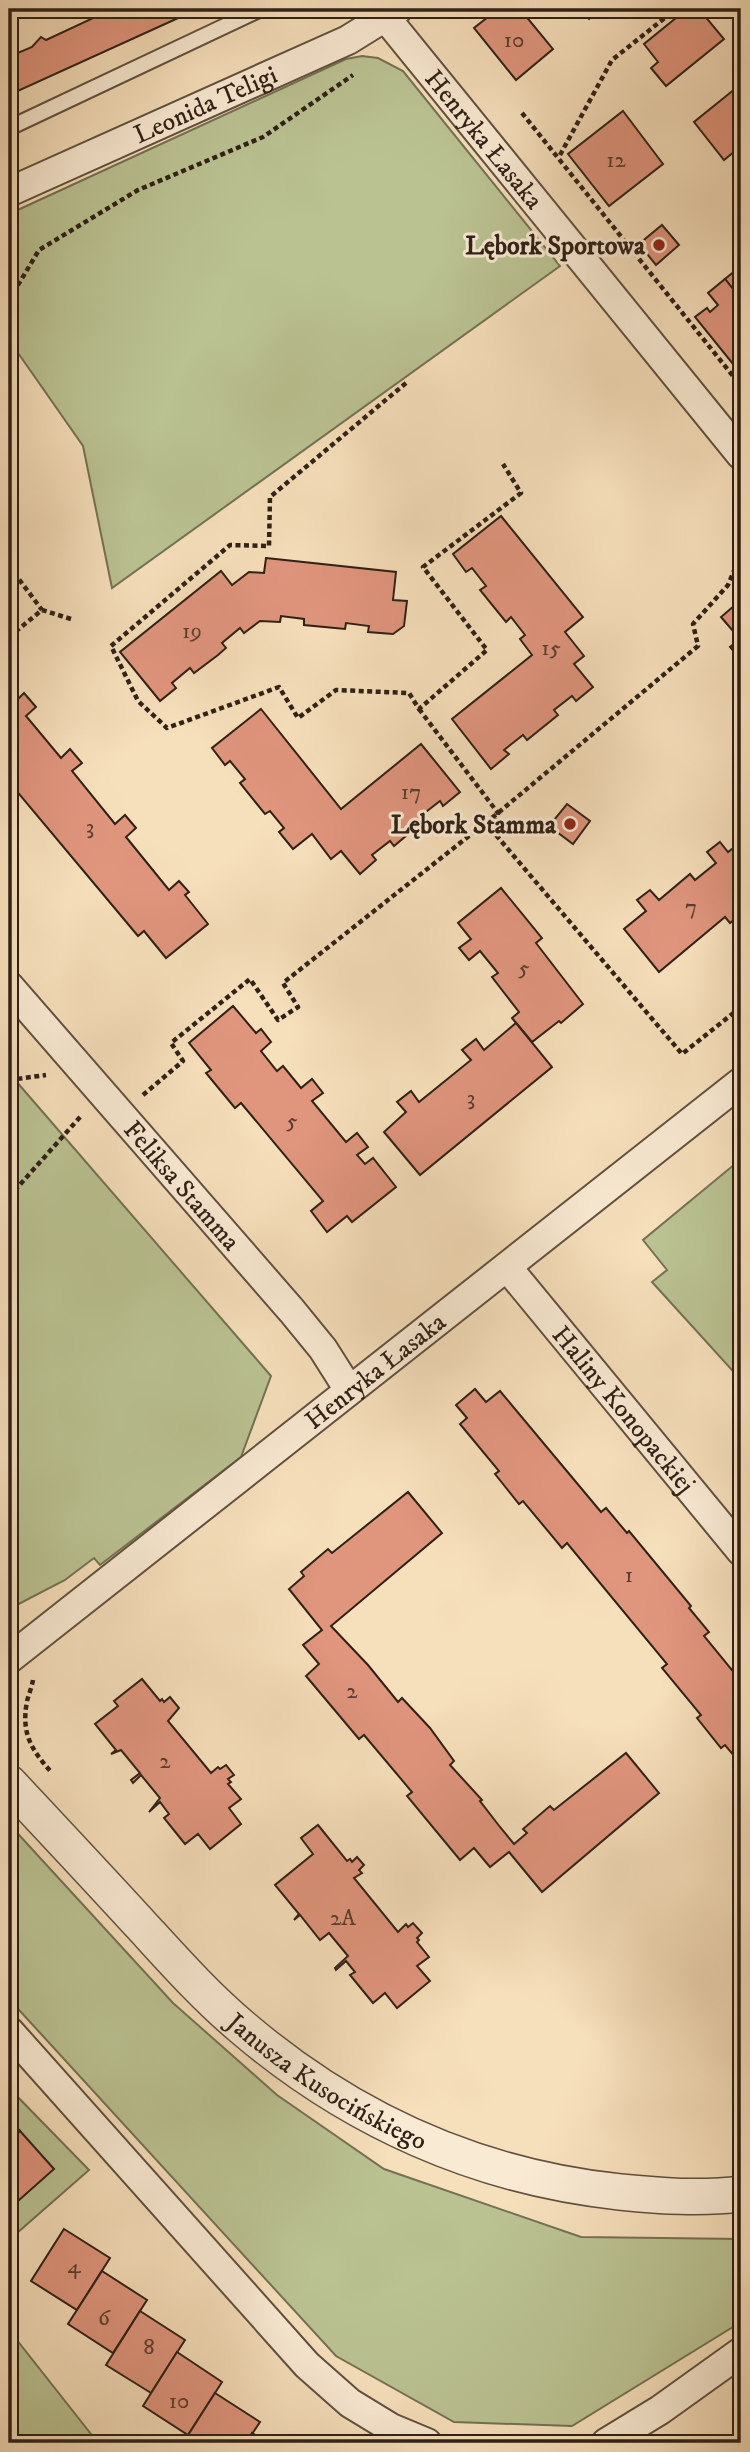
<svg xmlns="http://www.w3.org/2000/svg" width="750" height="2452" viewBox="0 0 750 2452" font-family="'IM FELL DW Pica',serif">
	<style>
		.green { fill: #bac292; stroke: #747154; stroke-width: 2 }
		.building { fill: #e0957d; stroke: #2f2017; stroke-width: 2 }
		.lines { fill: none; stroke-linecap: round; stroke-linejoin: round }
		.service-casing { stroke: #615040; stroke-width: 18 }
		.minor-casing { stroke: #615040; stroke-width: 32 }
		.tertiary-casing { stroke: #615040; stroke-width: 38 }
		.path { stroke: #2f2017; stroke-width: 4.5; stroke-dasharray: 5 3.5; stroke-linecap: butt }
		.service { stroke: #f9ead3; stroke-width: 14 }
		.minor { stroke: #f9ead3; stroke-width: 28 }
		.tertiary { stroke: #f9ead3; stroke-width: 35 }
		.poi-dot { fill: #8f2418; stroke: #f9ead3; stroke-width: 2.5 }
		.labels { text-anchor: middle; stroke-width: 6; stroke-linejoin: round; paint-order: stroke }
		.number-label { font-size: 23px; fill: #5b3d30 }
		.street-label { font-size: 26px; fill: #2f2017; stroke: #f9ead3 }
		.poi-label { font-size: 26px; font-weight: bold; fill: #2f2017; stroke: #f9ead3; text-anchor: end }
	</style>
	<rect width="100%" height="100%" fill="#f6dfbb"/>
	<filter id="stains"><feTurbulence type="fractalNoise" baseFrequency=".00286" numOctaves="4"/><feColorMatrix values="0 0 0 0 .2 0 0 0 0 .09 0 0 0 0 .02 0 0 0 .5 -.17"/></filter>
	<radialGradient id="worn" r=".72"><stop offset=".6" stop-color="#630" stop-opacity="0"/><stop offset="1" stop-color="#630" stop-opacity=".3"/></radialGradient>
	<!-- green -->
	<g class="green">
		<polygon points="362,56 378,58 403,71 560,266 112,588 83,446 9,340 9,214 346,59"/>
		<polygon points="9,1073 271,1376 241,1457 100,1565 94,1558 65,1580 9,1609"/>
		<polygon points="741,1159 741,1380 652,1282 667,1270 643,1240"/>
		<polygon points="9,1824 173,2003 277,2095 384,2169 581,2237 741,2239 741,2322 572,2426 454,2422 336,2356 9,1999"/>
		<polygon points="9,2088 89,2170 9,2240"/>
		<polygon points="9,2330 98,2443 9,2443"/>
	</g>
	<!-- building -->
	<g class="building">
		<polygon points="108,9 198,9 9,95 9,52 11,49 18,53 32,47 41,37 46,40 102,14"/>
		<polygon points="490,9 520,9 553,49 516,80 474,28 493,13"/>
		<polygon points="580,9 602,9 589,19"/>
		<polygon points="687,9 699,9 724,39 666,86 651,68 658,62 644,44"/>
		<polygon points="741,84 741,146 724,160 694,122"/>
		<polygon points="623,111 663,164 609,206 568,154"/>
		<polygon points="662,225 679,245 656,265 639,244"/>
		<polygon points="741,266 741,299 725,279"/>
		<polygon points="725,279 741,299 741,365 737,369 695,317 707,308 710,312 718,305 708,293"/>
		<polygon points="501,516 583,617 565,632 584,656 574,664 593,687 576,701 572,696 554,710 558,715 527,740 523,735 504,750 509,754 491,769 452,719 532,655 520,639 525,635 511,617 506,622 480,590 486,586 472,568 466,572 453,554"/>
		<polygon points="266,558 396,572 393,600 407,601 404,626 393,634 368,632 369,626 346,623 345,629 304,625 304,619 281,616 280,622 260,621 244,633 240,628 222,643 226,648 218,655 194,673 190,668 172,683 176,688 160,701 120,652 221,571 232,585 249,572 264,573"/>
		<polygon points="741,600 741,658 740,659 730,647 740,639 721,617"/>
		<polygon points="24,693 36,707 26,716 61,758 70,749 82,763 72,771 115,824 125,815 136,828 126,837 169,890 179,881 189,892 185,895 208,924 166,958 144,931 138,936 9,782 9,695 15,702"/>
		<polygon points="261,709 341,809 421,744 460,792 443,806 440,801 422,815 425,820 394,846 390,841 372,855 376,860 360,874 341,851 331,859 312,834 293,849 279,832 284,828 270,811 265,814 240,783 245,779 230,761 225,765 212,748"/>
		<polygon points="567,804 590,821 573,844 549,826"/>
		<polygon points="720,842 728,852 741,842 741,914 730,923 725,917 659,972 624,929 646,911 637,900 650,890 659,900 690,874 695,880 716,863 707,852"/>
		<polygon points="501,888 542,938 536,943 583,1004 561,1023 559,1021 532,1042 512,1018 519,1012 492,977 498,973 480,951 469,960 459,948 471,939 458,923"/>
		<polygon points="233,1006 256,1033 261,1029 271,1042 261,1051 277,1071 283,1066 301,1088 312,1079 323,1093 312,1101 346,1142 357,1133 368,1147 357,1155 365,1164 373,1158 396,1187 352,1222 347,1216 327,1232 311,1211 323,1201 241,1103 235,1108 206,1073 211,1070 189,1043"/>
		<polygon points="516,1023 552,1067 420,1175 384,1132 406,1112 397,1102 411,1091 419,1102 471,1060 462,1050 476,1039 484,1050"/>
		<polygon points="475,1389 486,1402 500,1391 601,1512 606,1508 627,1533 629,1531 691,1606 689,1608 709,1632 704,1636 741,1681 741,1764 725,1745 721,1748 697,1718 701,1715 662,1668 667,1664 567,1543 562,1548 523,1501 519,1504 495,1474 499,1471 460,1424 467,1418 456,1405"/>
		<polygon points="408,1492 442,1533 331,1626 368,1665 398,1702 402,1698 430,1728 454,1761 450,1765 482,1800 480,1801 500,1827 514,1844 527,1833 523,1829 550,1806 554,1810 626,1753 659,1793 542,1892 509,1852 490,1867 474,1848 460,1860 407,1796 412,1792 364,1735 359,1739 306,1676 319,1664 303,1645 322,1630 289,1589 304,1576 301,1572 328,1549 332,1553"/>
		<polygon points="142,1679 160,1701 162,1699 164,1702 170,1697 179,1708 168,1721 211,1773 218,1767 220,1769 226,1765 234,1775 228,1779 231,1782 228,1784 241,1799 229,1808 241,1824 210,1849 198,1834 185,1844 164,1818 169,1814 160,1802 149,1812 160,1798 141,1775 133,1783 131,1780 140,1773 121,1750 111,1754 116,1750 95,1724 118,1706 114,1701"/>
		<polygon points="318,1825 347,1861 350,1859 352,1862 357,1857 364,1865 359,1870 362,1873 354,1878 398,1932 406,1924 408,1927 413,1923 422,1933 417,1938 419,1940 417,1942 429,1957 417,1966 430,1981 397,2008 385,1993 373,2003 350,1975 355,1972 346,1961 336,1970 335,1968 348,1956 329,1933 320,1940 300,1915 294,1920 299,1914 275,1885 313,1854 301,1838"/>
		<polygon points="9,2119 20,2131 9,2141"/>
		<polygon points="20,2131 54,2169 9,2209 9,2141"/>
		<polygon points="64,2229 110,2258 77,2310 31,2281"/>
		<polygon points="102,2271 147,2300 113,2353 68,2324"/>
		<polygon points="140,2311 185,2340 151,2393 106,2365"/>
		<polygon points="177,2352 222,2382 188,2435 143,2406"/>
		<polygon points="215,2393 260,2422 246,2443 183,2443"/>
		<polygon points="252,2433 268,2443 246,2443"/>
	</g>
	<g class="lines">
		<!-- service casing -->
		<g class="service-casing">
			<polyline id="service" points="9,128 261,9"/>
		</g>
		<!-- minor casing -->
		<g class="minor-casing">
			<g id="minor">
				<path id="s1" d="M386,18L741,455"/>
				<path id="s2" d="M9,192L348,40L398,9"/>
				<path id="s3" d="M9,986L292,1311L323,1349L349,1390"/>
				<path id="s4" d="M507,1267L741,1551"/>
				<path id="s5" d="M9,1659L741,1082"/>
				<polyline points="9,2031 307,2365 350,2403 391,2428 427,2443"/>
				<polyline points="606,2443 660,2410 741,2352"/>
			</g>
		</g>
		<!-- tertiary casing -->
		<g class="tertiary-casing">
			<g id="tertiary">
				<path id="s6" d="M9,1783C53,1830 98,1878 142,1926C174,1961 206,1997 243,2028C351,2120 478,2177 620,2192C660,2196 701,2199 741,2194"/>
			</g>
		</g>
		<!-- path -->
		<g class="path">
			<polyline points="522,113 741,386"/>
			<polyline points="560,155 612,60 676,9"/>
			<polyline points="9,300 39,250 138,190 263,137 353,75"/>
			<polyline points="406,383 270,497 269,546 230,545 111,646 138,701 167,728 279,687 298,718 336,690 409,693 419,709 487,650 423,567 521,493 503,464"/>
			<polyline points="9,566 42,610"/>
			<polyline points="9,637 42,610 71,619"/>
			<polyline points="419,709 498,813 496,835 682,1054 741,1007"/>
			<polyline points="9,1080 46,1075"/>
			<polyline points="143,1095 183,1061 171,1043 250,979 278,1020 298,1007 283,983 498,813 698,646 693,624 728,585 741,554"/>
			<polyline points="9,1197 81,1116"/>
			<path d="M33,1680C32,1686 29,1694 27,1701C21,1734 31,1749 52,1773"/>
		</g>
		<!-- service -->
		<use href="#service" class="service"/>
		<!-- minor -->
		<use href="#minor" class="minor"/>
		<!-- tertiary -->
		<use href="#tertiary" class="tertiary"/>
	</g>
	<!-- markers -->
	<g class="poi-dot">
		<circle cx="659" cy="245" r="7"/>
		<circle cx="570" cy="824" r="7"/>
	</g>
	<g class="labels">
		<!-- number labels -->
		<g class="number-label">
			<text x="514" y="47">10</text>
			<text x="616" y="167">12</text>
			<text x="192" y="638">19</text>
			<text x="551" y="655">15</text>
			<text x="411" y="799">17</text>
			<text x="90" y="834">3</text>
			<text x="691" y="914">7</text>
			<text x="524" y="975">5</text>
			<text x="471" y="1105">3</text>
			<text x="292" y="1128">5</text>
			<text x="629" y="1582">1</text>
			<text x="352" y="1698">2</text>
			<text x="165" y="1768">2</text>
			<text x="343" y="1925">2A</text>
			<text x="74" y="2273">4</text>
			<text x="104" y="2325">6</text>
			<text x="149" y="2354">8</text>
			<text x="179" y="2408">10</text>
		</g>
		<!-- street labels -->
		<g class="street-label">
			<text dy="9" stroke="none"><textPath href="#s2" startOffset="215">Leonida Teligi</textPath></text>
			<text dy="9" stroke="none"><textPath href="#s1" startOffset="156">Henryka Łasaka</textPath></text>
			<text dy="9" stroke="none"><textPath href="#s3" startOffset="264">Feliksa Stamma</textPath></text>
			<text dy="9" stroke="none"><textPath href="#s5" startOffset="466">Henryka Łasaka</textPath></text>
			<text dy="9" stroke="none"><textPath href="#s4" startOffset="184">Haliny Konopackiej</textPath></text>
			<text dy="9" stroke="none"><textPath href="#s6" startOffset="439">Janusza Kusocińskiego</textPath></text>
		</g>
		<!-- poi labels -->
		<g class="poi-label">
			<text x="645" y="254">Lębork Sportowa</text>
			<text x="556" y="833">Lębork Stamma</text>
		</g>
	</g>
	<!-- margin -->
	<rect width="750" height="2452" fill="none" stroke="#f6dfbb" stroke-width="35"/>
	<rect x="10" y="10" width="729" height="2431" fill="none" stroke="#2f2017" stroke-width="3.5"/>
	<rect x="18" y="18" width="715" height="2417" fill="none" stroke="#2f2017" stroke-width="2"/>
	<rect width="100%" height="100%" filter="url(#stains)"/>
	<rect width="100%" height="100%" fill="url(#worn)"/>
</svg>
